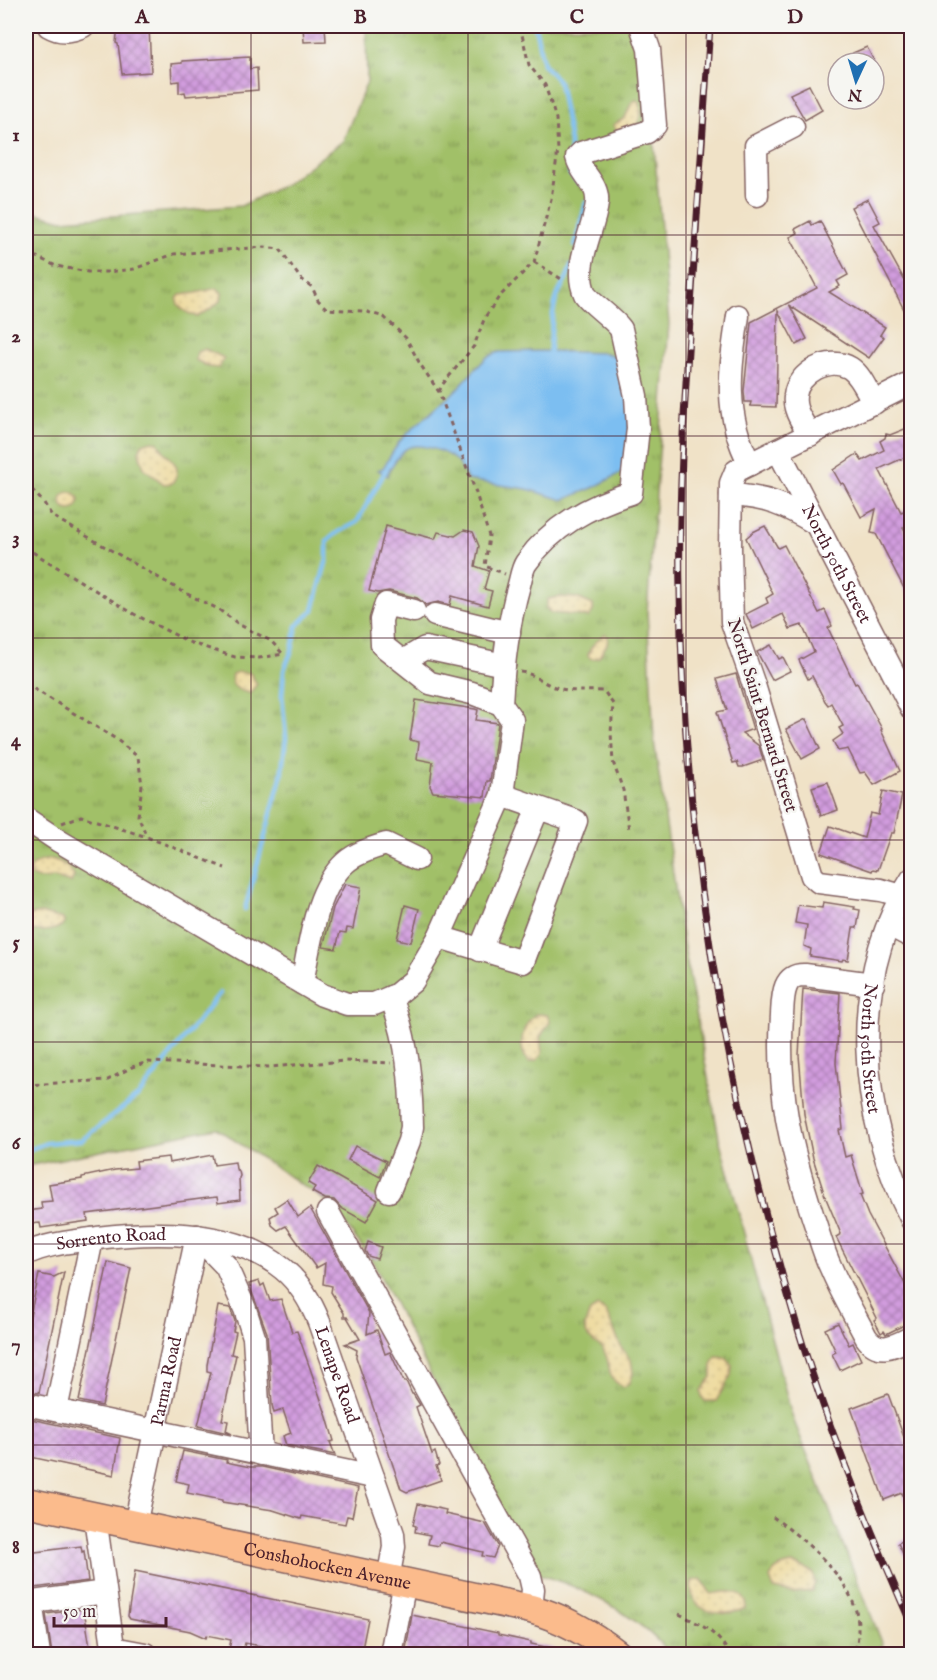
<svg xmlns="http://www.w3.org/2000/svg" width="937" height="1680" viewBox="0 0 937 1680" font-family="'IM FELL English',serif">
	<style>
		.grass { fill: url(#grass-tufts); stroke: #76704a; stroke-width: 1.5 }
		.sand { fill: url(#sand-dots); stroke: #9c7c64; stroke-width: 1.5 }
		.water { fill: #7bbef1; stroke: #626e8e; stroke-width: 1.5 }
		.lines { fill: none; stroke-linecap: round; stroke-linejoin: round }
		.stream { stroke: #7bbef1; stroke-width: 4.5 }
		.building { fill: url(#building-cross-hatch) }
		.minor-casing { stroke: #846362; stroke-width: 25 }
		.major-casing { stroke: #846362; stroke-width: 31 }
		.path { stroke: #846362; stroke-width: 3; stroke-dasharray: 4.5 4.5; stroke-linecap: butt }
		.minor { stroke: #fff; stroke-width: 22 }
		.major { stroke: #fbbb8c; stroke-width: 28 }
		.rail-casing { stroke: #4a1f2b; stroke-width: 7 }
		.rail { stroke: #f6f6f2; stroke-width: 4.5; stroke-dasharray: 14; stroke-linecap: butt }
		.grid { fill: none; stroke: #4a1f2b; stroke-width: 1.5; stroke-opacity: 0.55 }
		.labels { text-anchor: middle; stroke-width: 5; stroke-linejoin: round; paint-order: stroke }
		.street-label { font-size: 18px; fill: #4a1f2b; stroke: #f6f6f2 }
		.neatline { fill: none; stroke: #4a1f2b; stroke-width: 2 }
		.grid-label { font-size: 20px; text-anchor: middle; font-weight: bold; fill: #4a1f2b }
	</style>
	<defs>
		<pattern id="grass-tufts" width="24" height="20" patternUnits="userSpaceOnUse" patternTransform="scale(1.5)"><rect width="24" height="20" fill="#a1c068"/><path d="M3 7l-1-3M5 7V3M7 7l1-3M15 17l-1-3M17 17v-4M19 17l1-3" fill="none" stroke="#859b56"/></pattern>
		<pattern id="sand-dots" width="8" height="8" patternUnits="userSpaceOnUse" patternTransform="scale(1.5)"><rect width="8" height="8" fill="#eeda9e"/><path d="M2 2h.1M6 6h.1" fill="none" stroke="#cebb88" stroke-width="1.8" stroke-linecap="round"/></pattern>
		<pattern id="building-cross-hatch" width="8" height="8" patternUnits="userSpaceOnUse" patternTransform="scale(1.5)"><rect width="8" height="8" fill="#d19cde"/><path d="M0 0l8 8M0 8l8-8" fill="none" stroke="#ac7fb4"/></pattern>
	</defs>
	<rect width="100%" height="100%" fill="#f6f6f2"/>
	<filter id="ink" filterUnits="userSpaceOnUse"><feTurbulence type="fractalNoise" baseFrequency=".0167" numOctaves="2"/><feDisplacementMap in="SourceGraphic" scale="12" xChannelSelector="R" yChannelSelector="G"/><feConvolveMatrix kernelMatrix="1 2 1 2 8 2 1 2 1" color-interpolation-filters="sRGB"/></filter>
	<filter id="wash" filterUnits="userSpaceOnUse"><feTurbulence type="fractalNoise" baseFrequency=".008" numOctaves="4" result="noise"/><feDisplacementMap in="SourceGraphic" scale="24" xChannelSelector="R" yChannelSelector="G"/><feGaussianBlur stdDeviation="1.35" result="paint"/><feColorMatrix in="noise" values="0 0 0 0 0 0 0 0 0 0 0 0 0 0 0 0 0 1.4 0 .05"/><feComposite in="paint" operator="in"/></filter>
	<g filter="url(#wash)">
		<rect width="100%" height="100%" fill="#f0e2c7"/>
		<!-- grass -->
		<path class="grass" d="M366,26H644L669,324L647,611L654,741L683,942L719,1138L792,1416L883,1645L863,1654H670C636,1613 583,1587 532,1572L373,1262L331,1204L216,1128L26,1166V210L62,220L241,206L284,185L343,141L367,82Z"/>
		<!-- sand -->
		<g class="sand">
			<polygon points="636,100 640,102 641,113 638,124 617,131 613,125 625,118 631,104"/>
			<path d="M217,288L222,293L221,300L212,308L197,317C188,313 177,309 177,299L180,295L196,293Z"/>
			<polygon points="205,349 224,358 219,368 209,367 196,360 197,352"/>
			<path d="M152,441L158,442C164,458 187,463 172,483L164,484L144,468L139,452L142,444Z"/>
			<circle cx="70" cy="501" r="9"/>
			<path d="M559,597L577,598L593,605V611L589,617C576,615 564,614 551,613L546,608L548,599Z"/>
			<path d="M605,634L608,637L607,644L599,657L592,659L588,656C589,647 597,640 605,634Z"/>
			<path d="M238,672L250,673L257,684L250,693C238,691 229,686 232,674Z"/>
			<path d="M51,859C61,861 70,867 74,876L71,883L55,878L38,879L31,876C27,863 41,861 51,859Z"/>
			<path d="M40,913L63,919L64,923C56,933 36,932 26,929V916Z"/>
			<path d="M537,1014L547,1015L550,1022L540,1037L542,1054L537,1060L529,1062C516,1048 522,1023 537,1014Z"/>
			<path d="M598,1307L606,1312L622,1349L631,1360L633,1373L630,1382L624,1387C604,1378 613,1367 604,1351C600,1344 586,1339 585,1330C584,1325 588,1317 590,1312Z"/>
			<polygon points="716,1357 726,1358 732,1365 731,1375 716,1401 705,1401 702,1397 701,1391 712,1377 712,1365"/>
			<path d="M792,1564L805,1568L813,1573L815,1583L812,1591L793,1593L774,1589L770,1578C774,1568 782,1566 792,1564Z"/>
			<path d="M701,1579L711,1594C724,1592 738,1587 746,1602L745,1608C723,1620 685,1612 692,1581Z"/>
		</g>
		<!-- water -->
		<path class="water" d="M543,351L605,353L615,356C636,392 629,429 628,469L595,487L563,500L527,489L467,480C464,472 461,465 455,460C445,451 418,441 406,449C399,453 393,465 388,472V476L378,470L383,468L399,442L413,428L452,394L487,357L499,352Z"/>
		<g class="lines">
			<!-- stream -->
			<g class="stream">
				<polyline points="535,26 543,64 559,82 570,142 570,153"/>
				<polyline points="570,165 570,174 579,183"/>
				<polyline points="575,246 586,202"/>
				<path d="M549,355C552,336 550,315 557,297C561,285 568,280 571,266"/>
				<polyline points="245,909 281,777 286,738 282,695 284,670 292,650 297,626 313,610 327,559 327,541 338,532 357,522 387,468"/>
				<polyline points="26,1151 46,1143 82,1140 139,1095 220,993"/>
			</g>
		</g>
		<g id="blocks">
			<!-- building -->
			<g class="building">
				<polygon points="118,26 149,26 151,72 122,74 118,44 116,43"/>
				<polygon points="303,26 325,26 326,41 304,42"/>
				<polygon points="867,47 875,63 857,63 853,53"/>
				<polygon points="250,57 250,69 257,68 258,90 186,96 185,92 179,93 179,81 172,82 171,64 182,63 182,61"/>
				<polygon points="809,85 822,110 805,120 790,94"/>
				<polygon points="868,199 880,222 874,225 912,294 912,325 851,207"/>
				<polygon points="810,221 812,225 820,221 848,275 837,281 840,286 829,292 885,327 880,335 884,337 869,358 790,306 807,339 796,345 778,311 776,407 750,406 751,402 745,402 744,391 751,322 817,288 790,237 798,233 795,229"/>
				<polygon points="912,426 912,454 879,469 901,512 912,508 912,524 903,528 912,545 912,604 876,534 871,533 876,509 861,517 843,483 841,484 833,470 857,454 862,461 884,450 880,441 885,438 886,434 890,435"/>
				<polygon points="386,526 435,539 438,532 455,536 464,530 473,532 479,546 475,566 489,571 484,589 492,591 488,606 452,596 450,605 438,602 426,605 417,598 389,591 378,593 369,591"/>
				<polygon points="765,526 778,548 784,545 819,613 825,610 832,626 828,628 855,684 857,683 882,729 881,730 900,771 874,785 865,772 860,773 848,749 838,751 833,741 843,734 839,728 843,726 831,703 828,705 825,701 812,676 808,679 799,660 814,652 802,625 790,629 783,614 753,629 746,614 768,603 766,598 773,594 746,538 753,532"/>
				<polygon points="771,645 779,659 783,657 790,671 772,680 757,652"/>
				<polygon points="736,674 753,729 742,733 759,746 763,760 743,767 739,767 737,762 733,763 717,712 727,710 717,679"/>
				<polygon points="416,700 475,709 478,710 476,720 498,723 490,781 487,781 485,797 433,792 430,786 433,762 417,759 419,742 410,740"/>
				<polygon points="806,719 820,749 802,759 786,729"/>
				<polygon points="828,782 838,810 821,816 812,787"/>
				<polygon points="883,791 902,795 894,833 891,833 878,870 873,869 872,871 821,853 830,826 864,838 870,813 878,815"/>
				<polygon points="345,884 361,887 353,929 347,928 346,933 340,932 336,949 323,947 333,908"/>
				<polygon points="823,902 855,907 854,909 860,910 857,928 853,928 848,960 843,959 842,961 810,956 811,949 804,946 807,925 795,923 798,905 822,908"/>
				<polygon points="405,905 419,909 411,942 397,939"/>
				<polygon points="803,989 840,993 836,1063 843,1129 839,1130 845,1157 851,1155 863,1194 860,1195 868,1215 912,1297 912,1321 886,1334 884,1331 881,1333 874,1320 877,1318 836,1237 841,1234 825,1196 813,1158 804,1114 799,1055"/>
				<polygon points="355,1146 386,1161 380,1177 348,1160"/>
				<polygon points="212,1155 214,1165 235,1162 236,1169 239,1171 240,1176 239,1178 240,1200 218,1203 217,1197 208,1198 87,1214 88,1221 41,1228 40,1223 29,1224 27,1211 42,1209 41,1202 52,1201 49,1184 82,1179 82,1177 115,1170 137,1168 136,1161 168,1157 169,1163"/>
				<polygon points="318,1166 378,1200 366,1222 341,1208 334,1200 325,1199 312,1192 315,1187 308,1183"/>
				<polygon points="287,1199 298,1217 310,1208 369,1313 367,1334 377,1330 385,1354 390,1352 404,1382 406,1381 412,1394 413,1394 420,1405 416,1407 432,1454 435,1452 439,1465 436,1466 441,1480 407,1492 401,1489 356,1357 357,1350 345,1344 360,1339 347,1317 344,1317 344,1313 331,1292 332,1286 323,1284 325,1263 316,1268 286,1226 278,1230 272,1225 270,1217 278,1212 275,1207"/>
				<polygon points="368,1242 381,1247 377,1259 368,1256 365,1251"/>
				<polygon points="108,1262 131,1268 102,1406 79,1401"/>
				<polygon points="64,1272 39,1393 26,1391 26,1335 39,1274 54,1277"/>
				<polygon points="259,1281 261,1286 264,1284 270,1301 281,1299 292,1332 297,1331 327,1417 334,1441 330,1442 335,1455 286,1445 283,1436 291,1433 283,1410 274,1413 272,1405 267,1333 249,1284"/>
				<polygon points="218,1306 230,1308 235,1321 233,1331 236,1332 231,1354 236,1355 222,1420 228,1421 226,1431 232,1434 198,1426 211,1372 207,1371 207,1365"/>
				<polygon points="838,1323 849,1345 853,1343 861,1360 840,1370 832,1354 836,1352 825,1329"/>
				<polygon points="888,1394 912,1459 912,1515 902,1493 884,1500 851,1408"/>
				<polygon points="26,1418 120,1438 114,1475 26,1456 27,1449 26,1448"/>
				<polygon points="183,1451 227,1460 226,1462 250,1467 262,1467 358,1488 352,1517 347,1516 345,1524 302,1516 301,1519 273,1510 222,1502 222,1500 187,1493 189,1484 176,1481"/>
				<polygon points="418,1504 446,1510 445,1514 485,1523 498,1546 493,1558 482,1556 483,1552 440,1542 439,1546 428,1544 430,1535 415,1532 416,1526 413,1525"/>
				<polygon points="912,1536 912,1573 898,1543"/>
				<polygon points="81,1546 82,1552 84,1551 88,1581 26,1589 26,1559 29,1559 28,1553"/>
				<polygon points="135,1571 368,1619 361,1654 302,1654 245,1643 242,1654 228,1654 231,1640 207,1635 206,1638 190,1631 130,1619 128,1616 129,1608"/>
				<polygon points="84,1609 91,1654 52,1654 46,1614"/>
				<polygon points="412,1615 498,1633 498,1635 531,1642 531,1644 555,1649 554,1654 405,1654"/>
			</g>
		</g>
	</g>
	<g filter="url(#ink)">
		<use href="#blocks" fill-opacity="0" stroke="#846362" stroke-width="1.5"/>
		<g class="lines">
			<!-- minor casing -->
			<g class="minor-casing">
				<g id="minor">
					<path d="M49,26C61,33 71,31 83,26"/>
					<polyline points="757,195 756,146 793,127"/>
					<path d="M738,316C730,369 723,414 750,464"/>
					<path d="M810,435C803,423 793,410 795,396C797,373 830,355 850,368C861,375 867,391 874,403"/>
					<path id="s1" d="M778,450L912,709"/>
					<path d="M731,495C766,497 785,505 815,523"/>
					<polyline points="435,615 509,633"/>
					<polyline points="403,661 425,648 504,665"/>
					<path d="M501,704C503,664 508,624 519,585C521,578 522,569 526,563C552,526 589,506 631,493L638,428L636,396L621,329C612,317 589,302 585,294C572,266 594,231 597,203C599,183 581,175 577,157L581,153L647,132L655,125L649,49L641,26"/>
					<polyline points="26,819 59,841 322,995 347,1004 374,1004 396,995 413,981 439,937 502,795 512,720 501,704 472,693 430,683 382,645 381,620 386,604 414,611"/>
					<path id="s2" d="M912,879C846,980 859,1118 912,1220"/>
					<polyline points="902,896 881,890 819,882 812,876 754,685 732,622 730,548 731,483 736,471 912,383"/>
					<polyline points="889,925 912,937"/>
					<polyline points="439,937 523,962 576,821 502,795"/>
					<polyline points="480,950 538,808"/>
					<path d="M302,983C310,945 315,890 345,863C356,853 372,848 386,844L417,859"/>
					<path d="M873,984L805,975C782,974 783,998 782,1015C777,1091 790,1146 813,1217C819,1234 823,1252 831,1268C841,1292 854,1314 866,1337C879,1356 896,1345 912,1337"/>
					<path d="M389,1191L409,1141L412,1127C411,1081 408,1041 391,997"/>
					<polyline points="328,1212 530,1576 533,1589 531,1609"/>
					<polyline points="197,1236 226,1266 245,1309 254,1337 261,1454"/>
					<path id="s3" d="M26,1254C48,1243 72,1242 97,1238C155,1231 235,1229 283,1269C300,1283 311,1302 319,1322L393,1534L394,1547L388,1579"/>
					<polyline points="26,1404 373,1477"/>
					<polyline points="56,1410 92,1239"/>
					<polyline points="95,1517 114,1654"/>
					<path id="s4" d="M135,1525L197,1236"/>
					<polyline points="31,1602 39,1654"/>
					<polyline points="26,1603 105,1592"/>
					<polyline points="113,1648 145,1654"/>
					<polyline points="391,1654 405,1582"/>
				</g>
			</g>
			<!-- major casing -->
			<g class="major-casing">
				<g id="major">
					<path id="s5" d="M26,1502L531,1609C563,1618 591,1634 617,1654"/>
				</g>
			</g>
			<!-- path -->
			<g class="path">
				<polyline points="26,252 56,266 88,272 109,272 134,269 174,254 264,247 280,249 300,278 312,287 318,300 327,309 364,311 384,317 406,338 420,364 439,392 475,490 489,536 485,566 505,574"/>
				<polyline points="534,262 563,280"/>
				<polyline points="439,392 442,385 474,346 485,317 499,297 534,262 551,199 558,150 556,119 545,85 529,65 520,26"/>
				<polyline points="26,483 44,503 52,516 185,593 218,609 240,625 271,641 283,654 259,658 235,657 191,643 134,614 26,548"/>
				<path d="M520,672C534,673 542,683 555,687C571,693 587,690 604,691L613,704L611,733L613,762L623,790L629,830"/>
				<polyline points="26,684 116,739 138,757 142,785 138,816 147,837"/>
				<polyline points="62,823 81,816 147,837 225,868"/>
				<polyline points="26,1085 108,1080 132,1067 148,1062 269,1067 345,1061 391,1063"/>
				<path d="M773,1517C806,1541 860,1584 858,1629C858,1633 858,1638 857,1642C855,1647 852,1651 849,1654"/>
				<path d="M679,1614C700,1624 719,1633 729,1654"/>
				<polyline points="663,1654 666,1652"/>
			</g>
			<!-- minor -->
			<use href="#minor" class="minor"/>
			<!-- major -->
			<use href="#major" class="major"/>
			<!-- rail casing -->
			<g class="rail-casing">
				<path id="rail" d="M710,26C703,124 696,222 690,320C684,411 678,501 680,591C683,838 724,1082 795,1319C826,1424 868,1525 912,1626"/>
			</g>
			<!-- rail -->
			<use href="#rail" class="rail"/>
		</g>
	</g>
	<!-- grid -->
	<path class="grid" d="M251,26V1654M468,26V1654M686,26V1654M26,235H912M26,436H912M26,638H912M26,840H912M26,1042H912M26,1244H912M26,1445H912"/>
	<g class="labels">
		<!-- street labels -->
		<g class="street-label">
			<text dy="6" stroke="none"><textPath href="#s1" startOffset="128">North 50th Street</textPath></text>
			<text transform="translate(763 715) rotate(73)" y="6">North Saint Bernard Street</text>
			<text dy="6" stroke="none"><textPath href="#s2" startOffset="178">North 50th Street</textPath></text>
			<text dy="6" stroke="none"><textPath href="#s3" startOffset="87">Sorrento Road</textPath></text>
			<text dy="6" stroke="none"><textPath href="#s3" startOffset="387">Lenape Road</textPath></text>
			<text dy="6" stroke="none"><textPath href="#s4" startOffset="147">Parma Road</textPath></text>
			<text dy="6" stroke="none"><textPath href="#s5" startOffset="308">Conshohocken Avenue</textPath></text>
		</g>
	</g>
	<!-- margin -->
	<rect width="937" height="1680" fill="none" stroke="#f6f6f2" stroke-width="66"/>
	<!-- north arrow -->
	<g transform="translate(856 81) rotate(184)"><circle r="28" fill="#f6f6f2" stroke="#b1a0a2" stroke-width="1.5"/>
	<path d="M0-4.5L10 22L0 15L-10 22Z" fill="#1f6fb2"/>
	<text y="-9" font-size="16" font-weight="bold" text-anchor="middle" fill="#4a1f2b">N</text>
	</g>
	<!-- scale -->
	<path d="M54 1617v9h112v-9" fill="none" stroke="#4a1f2b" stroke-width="3"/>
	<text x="63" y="1617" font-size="18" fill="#4a1f2b" stroke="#f6f6f2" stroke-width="4.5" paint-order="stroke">50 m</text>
	<rect x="33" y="33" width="871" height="1614" class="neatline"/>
	<g class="grid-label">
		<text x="142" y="23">A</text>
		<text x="360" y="23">B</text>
		<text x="577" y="23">C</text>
		<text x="795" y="23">D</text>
		<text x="16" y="141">1</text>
		<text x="16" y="342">2</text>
		<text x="16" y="544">3</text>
		<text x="16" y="746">4</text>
		<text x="16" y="948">5</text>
		<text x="16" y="1149">6</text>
		<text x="16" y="1351">7</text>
		<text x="16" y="1553">8</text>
	</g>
</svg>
